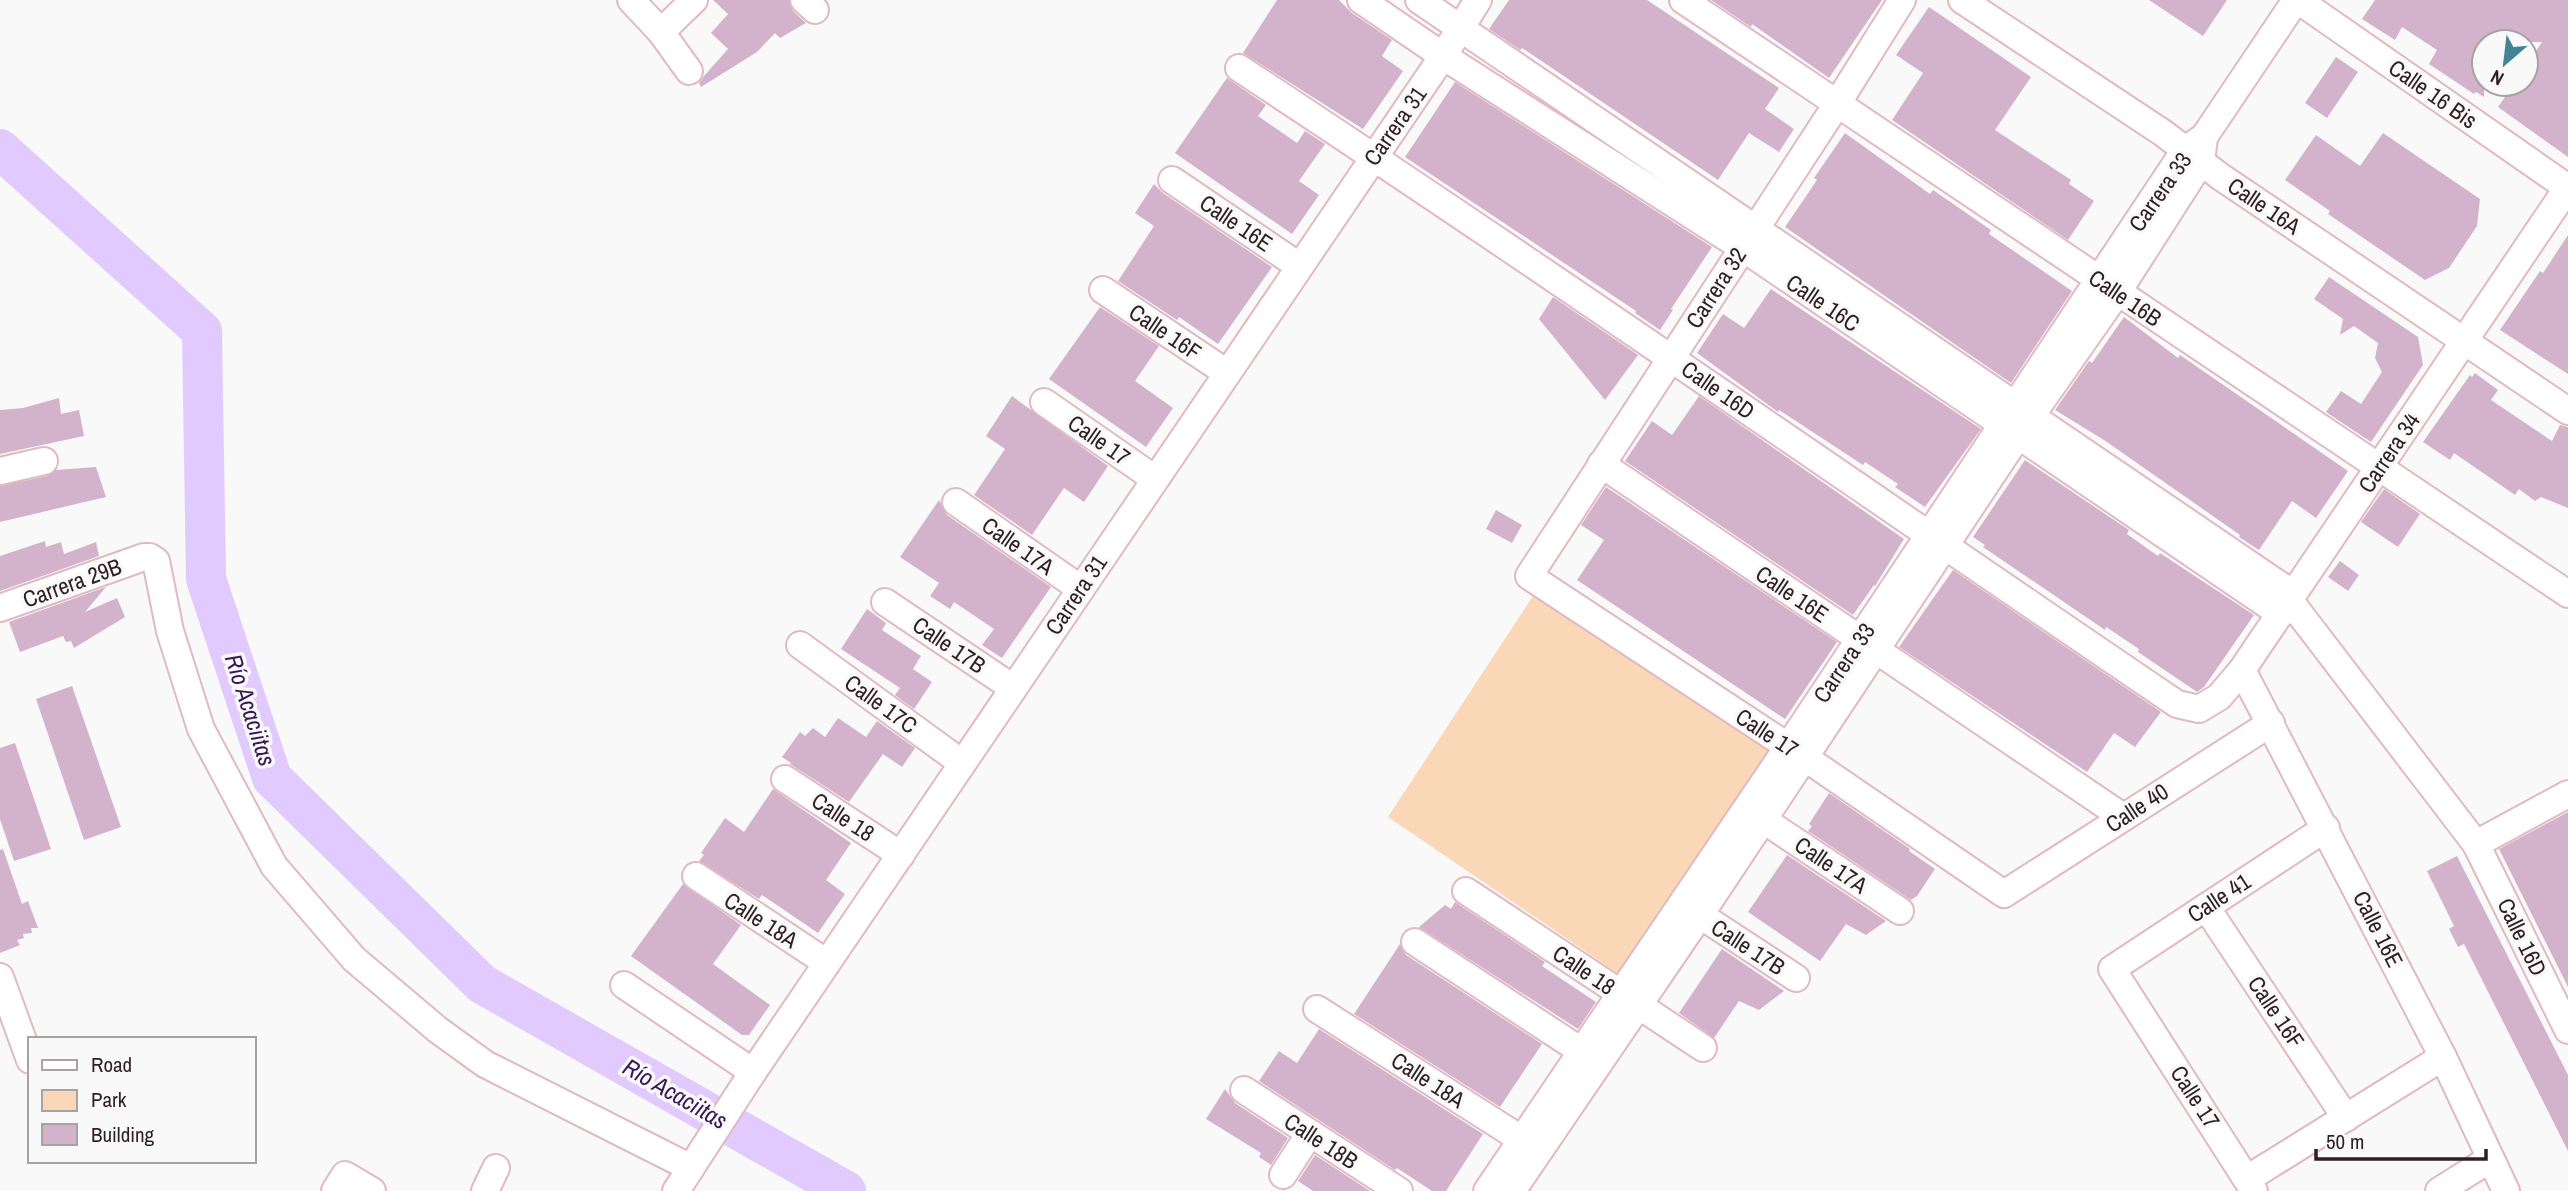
<svg xmlns="http://www.w3.org/2000/svg" width="2568" height="1191" viewBox="0 0 2568 1191" font-family="'Archivo Narrow',sans-serif">
	<style>
		.green { fill: #fad7b7 }
		.lines { fill: none; stroke-linecap: round; stroke-linejoin: round }
		.river { stroke: #e1cafd; stroke-width: 40 }
		.building { fill: #d3b3cb }
		.minor-casing { stroke: #e3b9c1; stroke-width: 30 }
		.minor { stroke: #fff; stroke-width: 26 }
		.labels { text-anchor: middle; stroke-width: 7; stroke-linejoin: round; paint-order: stroke }
		.street-label { font-size: 23px; fill: #2f1f23; stroke: #f9f9f9 }
		.water-label { font-size: 24px; font-style: italic; fill: #391955; stroke: #f9f9f9 }
	</style>
	<rect width="100%" height="100%" fill="#f9f9f9"/>
	<!-- green -->
	<polygon class="green" points="1533,596 1773,751 1620,975 1388,817"/>
	<g class="lines">
		<!-- river -->
		<polyline class="river" points="0,149 202,331 206,579 272,778 482,984 846,1191"/>
	</g>
	<!-- building -->
	<g class="building">
		<polygon points="713,0 789,0 793,11 806,23 780,38 775,33 757,52 701,87 699,83 704,76 728,49 711,33 728,14"/>
		<polygon points="1277,0 1339,0 1352,13 1392,40 1382,56 1403,71 1363,129 1243,53"/>
		<polygon points="1509,0 1647,0 1779,88 1765,109 1794,129 1779,152 1749,133 1718,180 1522,48 1520,50 1489,29"/>
		<polygon points="1711,0 1882,0 1829,78 1752,24 1751,27"/>
		<polygon points="2149,0 2227,0 2203,36"/>
		<polygon points="2375,0 2568,0 2568,157 2498,107 2514,84 2526,84 2526,66 2542,42 2484,42 2484,97 2476,92 2474,94 2429,64 2437,50 2402,27 2395,40 2362,19"/>
		<polygon points="1929,7 2031,77 1995,130 2071,180 2069,184 2094,201 2068,240 1892,120 1923,73 1896,55"/>
		<polygon points="2336,57 2358,72 2327,118 2305,103"/>
		<polygon points="1227,78 1266,105 1258,116 1297,143 1305,131 1325,144 1299,181 1319,195 1292,234 1175,153"/>
		<polygon points="1455,82 1712,247 1671,309 1673,310 1660,330 1635,313 1636,311 1405,157"/>
		<polygon points="1845,133 1930,194 1933,190 1991,230 1989,234 2072,291 2011,383 1785,227 1817,180 1814,178"/>
		<polygon points="2383,133 2480,199 2477,226 2449,268 2425,280 2328,214 2330,211 2285,180 2316,135 2360,166"/>
		<polygon points="1154,184 1163,193 1272,267 1218,344 1179,317 1177,320 1118,281 1154,226 1135,213"/>
		<polygon points="2568,235 2568,374 2500,330 2540,271 2543,273"/>
		<polygon points="2329,277 2418,337 2423,365 2371,442 2326,412 2341,391 2361,404 2382,372 2375,358 2378,343 2354,326 2340,335 2343,319 2314,299"/>
		<polygon points="1771,289 1981,429 1925,507 1895,487 1898,484 1865,462 1863,465 1779,410 1778,412 1697,353 1723,314 1744,328"/>
		<polygon points="1553,297 1638,355 1605,400 1539,319"/>
		<polygon points="1100,307 1159,346 1135,381 1173,408 1146,447 1049,379"/>
		<polygon points="2124,317 2178,358 2180,355 2348,471 2316,518 2292,501 2259,550 2239,537 2240,535 2104,440 2055,410 2089,361 2092,363"/>
		<polygon points="2475,373 2498,390 2491,400 2552,441 2560,425 2568,427 2568,508 2541,497 2535,501 2519,489 2515,495 2454,453 2450,460 2423,442 2470,375 2472,377"/>
		<polygon points="1012,396 1108,466 1084,502 1064,488 1032,535 974,495 1005,449 986,436"/>
		<polygon points="1699,396 1904,539 1875,586 1874,585 1853,615 1625,461 1652,421 1672,435"/>
		<polygon points="59,398 61,414 79,410 84,436 0,454 0,410 23,408"/>
		<polygon points="2025,460 2129,530 2127,534 2158,556 2160,553 2254,615 2204,687 2197,692 2138,652 2139,649 2106,627 2105,630 2086,617 1983,547 1985,545 1973,537"/>
		<polygon points="96,467 106,497 0,522 0,486 47,476 56,470"/>
		<polygon points="1606,487 1837,642 1785,719 1577,580 1604,540 1581,525"/>
		<polygon points="2384,489 2420,514 2398,547 2361,522"/>
		<polygon points="939,500 947,515 1051,587 1002,658 982,645 994,629 954,602 950,609 930,596 939,583 900,557"/>
		<polygon points="1496,510 1522,525 1512,543 1486,529"/>
		<polygon points="45,541 46,547 61,542 64,554 96,542 99,556 0,591 0,556"/>
		<polygon points="2340,561 2359,575 2348,591 2328,577"/>
		<polygon points="1953,570 2161,712 2135,747 2114,733 2087,772 1899,647"/>
		<polygon points="106,587 85,612 117,598 125,617 74,648 71,641 66,642 63,636 20,652 9,622"/>
		<polygon points="867,609 886,623 882,630 921,656 913,669 932,682 914,709 895,695 900,688 841,649"/>
		<polygon points="72,686 121,827 84,840 36,699"/>
		<polygon points="838,718 866,737 877,721 915,748 902,767 883,754 849,802 790,764 791,763 782,757 800,732 805,736 813,728 825,737"/>
		<polygon points="15,743 51,849 14,861 0,819 0,748"/>
		<polygon points="773,789 851,843 826,880 845,894 818,933 762,895 759,899 699,861 704,855 701,853 725,818 744,832"/>
		<polygon points="1829,793 1910,849 1909,851 1935,869 1917,896 1911,900 1808,831 1812,826 1809,824"/>
		<polygon points="2568,812 2568,987 2499,849"/>
		<polygon points="3,849 22,904 28,901 38,928 31,928 32,933 23,934 24,938 17,940 20,945 0,953 0,850"/>
		<polygon points="1787,855 1886,921 1866,935 1846,924 1820,961 1748,912"/>
		<polygon points="2457,856 2568,1075 2568,1151 2464,944 2458,947 2449,929 2454,926 2427,871"/>
		<polygon points="683,884 741,925 713,964 770,1005 749,1035 742,1035 631,956"/>
		<polygon points="1455,902 1545,962 1542,966 1596,1002 1578,1029 1419,927 1445,905 1451,909"/>
		<polygon points="1400,944 1406,955 1542,1044 1500,1107 1354,1014"/>
		<polygon points="1722,949 1784,991 1759,1010 1739,1001 1714,1038 1679,1013"/>
		<polygon points="1319,1029 1483,1134 1446,1191 1432,1191 1397,1168 1395,1170 1259,1081 1279,1051 1297,1063"/>
		<polygon points="1225,1089 1235,1103 1288,1138 1271,1165 1259,1157 1261,1153 1206,1119"/>
		<polygon points="1315,1155 1370,1191 1313,1191 1298,1181"/>
	</g>
	<g class="lines">
		<!-- minor casing -->
		<g class="minor-casing">
			<g id="minor">
				<polyline points="631,0 661,32 689,71"/>
				<polyline points="804,0 815,10"/>
				<polyline points="1361,0 1443,56 1743,248 2281,614"/>
				<polyline points="1419,0 2293,594"/>
				<polyline points="1683,0 2568,594"/>
				<polyline points="1902,0 1837,104 1529,576 1804,757 2004,894 2271,723"/>
				<polyline points="1962,0 2163,133 2221,177 2568,411"/>
				<polyline points="2298,0 2568,188"/>
				<polyline points="661,32 694,0"/>
				<path d="M1239,68C1554,275 1864,492 2177,704L2199,709L2219,697L2242,670L2568,187"/>
				<polyline points="1172,180 1299,266"/>
				<polyline points="1103,290 1227,373"/>
				<polyline points="1044,402 1155,479"/>
				<polyline points="1601,464 2123,817"/>
				<polyline points="0,471 44,461"/>
				<polyline points="956,502 1081,589"/>
				<polyline points="2290,601 2476,844 2568,1030"/>
				<polyline points="885,602 1013,688"/>
				<polyline points="0,608 144,557 150,557 156,561 170,631 201,729 274,866 354,959 438,1030 485,1064 691,1168"/>
				<polyline points="800,645 962,763"/>
				<polyline points="2242,670 2443,1057 2506,1191"/>
				<polyline points="785,779 901,855"/>
				<polyline points="1762,819 1900,911"/>
				<polyline points="2476,844 2568,794"/>
				<polyline points="696,876 827,963"/>
				<polyline points="1466,891 1703,1048"/>
				<polyline points="2206,907 2346,1118"/>
				<polyline points="1700,915 1796,978"/>
				<polyline points="1415,942 1595,1060"/>
				<polyline points="0,977 30,1060"/>
				<polyline points="624,985 753,1072"/>
				<polyline points="1317,1009 1535,1148"/>
				<polyline points="1244,1090 1399,1191"/>
				<polyline points="1283,1175 1310,1133"/>
				<polyline points="2247,1179 2443,1057"/>
				<polyline points="335,1191 345,1175 372,1191"/>
				<polyline points="485,1191 496,1168"/>
				<polyline points="676,1191 753,1072 1443,56 1478,0"/>
				<polyline points="1487,1191 1788,747 2185,150 2204,137 2296,0"/>
				<polyline points="1512,1191 1700,915 2031,416 2117,293 2201,162 2204,137"/>
				<polyline points="2254,1191 2112,969 2326,828"/>
				<polyline points="2439,1191 2490,1159"/>
			</g>
		</g>
		<!-- minor -->
		<use href="#minor" class="minor"/>
	</g>
	<g class="labels">
		<!-- street labels -->
		<g class="street-label">
			<text transform="translate(2433 94) rotate(35)" y="8">Calle 16 Bis</text>
			<text transform="translate(1395 126) rotate(-55)" y="8">Carrera 31</text>
			<text transform="translate(2160 192) rotate(-55)" y="8">Carrera 33</text>
			<text transform="translate(2264 206) rotate(34)" y="8">Calle 16A</text>
			<text transform="translate(1236 223) rotate(34)" y="8">Calle 16E</text>
			<text transform="translate(1716 288) rotate(-57)" y="8">Carrera 32</text>
			<text transform="translate(2125 298) rotate(34)" y="8">Calle 16B</text>
			<text transform="translate(1823 303) rotate(34)" y="8">Calle 16C</text>
			<text transform="translate(1165 332) rotate(34)" y="8">Calle 16F</text>
			<text transform="translate(1718 390) rotate(35)" y="8">Calle 16D</text>
			<text transform="translate(1099 440) rotate(35)" y="8">Calle 17</text>
			<text transform="translate(2389 453) rotate(-56)" y="8">Carrera 34</text>
			<text transform="translate(1018 546) rotate(35)" y="8">Calle 17A</text>
			<text transform="translate(72 583) rotate(-20)" y="8">Carrera 29B</text>
			<text transform="translate(1792 594) rotate(34)" y="8">Calle 16E</text>
			<text transform="translate(1076 595) rotate(-56)" y="8">Carrera 31</text>
			<text transform="translate(949 645) rotate(34)" y="8">Calle 17B</text>
			<text transform="translate(1844 663) rotate(-56)" y="8">Carrera 33</text>
			<text transform="translate(881 704) rotate(36)" y="8">Calle 17C</text>
			<text transform="translate(1767 733) rotate(33)" y="8">Calle 17</text>
			<text transform="translate(2137 808) rotate(-33)" y="8">Calle 40</text>
			<text transform="translate(843 817) rotate(33)" y="8">Calle 18</text>
			<text transform="translate(1831 865) rotate(34)" y="8">Calle 17A</text>
			<text transform="translate(2219 898) rotate(-33)" y="8">Calle 41</text>
			<text transform="translate(761 920) rotate(33)" y="8">Calle 18A</text>
			<text transform="translate(2378 929) rotate(63)" y="8">Calle 16E</text>
			<text transform="translate(2522 937) rotate(64)" y="8">Calle 16D</text>
			<text transform="translate(1748 947) rotate(33)" y="8">Calle 17B</text>
			<text transform="translate(1584 970) rotate(34)" y="8">Calle 18</text>
			<text transform="translate(2276 1012) rotate(56)" y="8">Calle 16F</text>
			<text transform="translate(1428 1080) rotate(33)" y="8">Calle 18A</text>
			<text transform="translate(2195 1097) rotate(57)" y="8">Calle 17</text>
			<text transform="translate(1321 1141) rotate(33)" y="8">Calle 18B</text>
		</g>
		<!-- water labels -->
		<g class="water-label">
			<text transform="translate(250 710) rotate(72)" y="8">Río Acaciitas</text>
			<text transform="translate(675 1094) rotate(30)" y="8">Río Acaciitas</text>
		</g>
	</g>
	<!-- legend -->
	<rect x="28" y="1037" width="228" height="126" fill="#f9f9f9" stroke="#a8a2a3" stroke-width="2"/>
	<rect x="42" y="1060" width="35" height="10" fill="#ffffff" stroke="#a8a2a3" stroke-width="2"/>
	<text x="91" y="1072" font-size="21" fill="#2f1f23">Road</text>
	<rect x="42" y="1090" width="35" height="21" fill="#fad7b7" stroke="#a8a2a3" stroke-width="2"/>
	<text x="91" y="1107" font-size="21" fill="#2f1f23">Park</text>
	<rect x="42" y="1124" width="35" height="21" fill="#d3b3cb" stroke="#a8a2a3" stroke-width="2"/>
	<text x="91" y="1142" font-size="21" fill="#2f1f23">Building</text>
	<!-- north arrow -->
	<g transform="translate(2505 63) rotate(208)"><circle r="33" fill="#f9f9f9" stroke="#a8a2a3" stroke-width="2"/>
	<path d="M0-5L12 26L0 18L-12 26Z" fill="#418495"/>
	<text y="-10" font-size="19" font-weight="bold" text-anchor="middle" fill="#2f1f23">N</text>
	</g>
	<!-- scale -->
	<path d="M2316 1149v10h170v-10" fill="none" stroke="#2f1f23" stroke-width="3.5"/>
	<text x="2326" y="1149" font-size="21" fill="#2f1f23" stroke="#f9f9f9" stroke-width="5" paint-order="stroke">50 m</text>
</svg>
